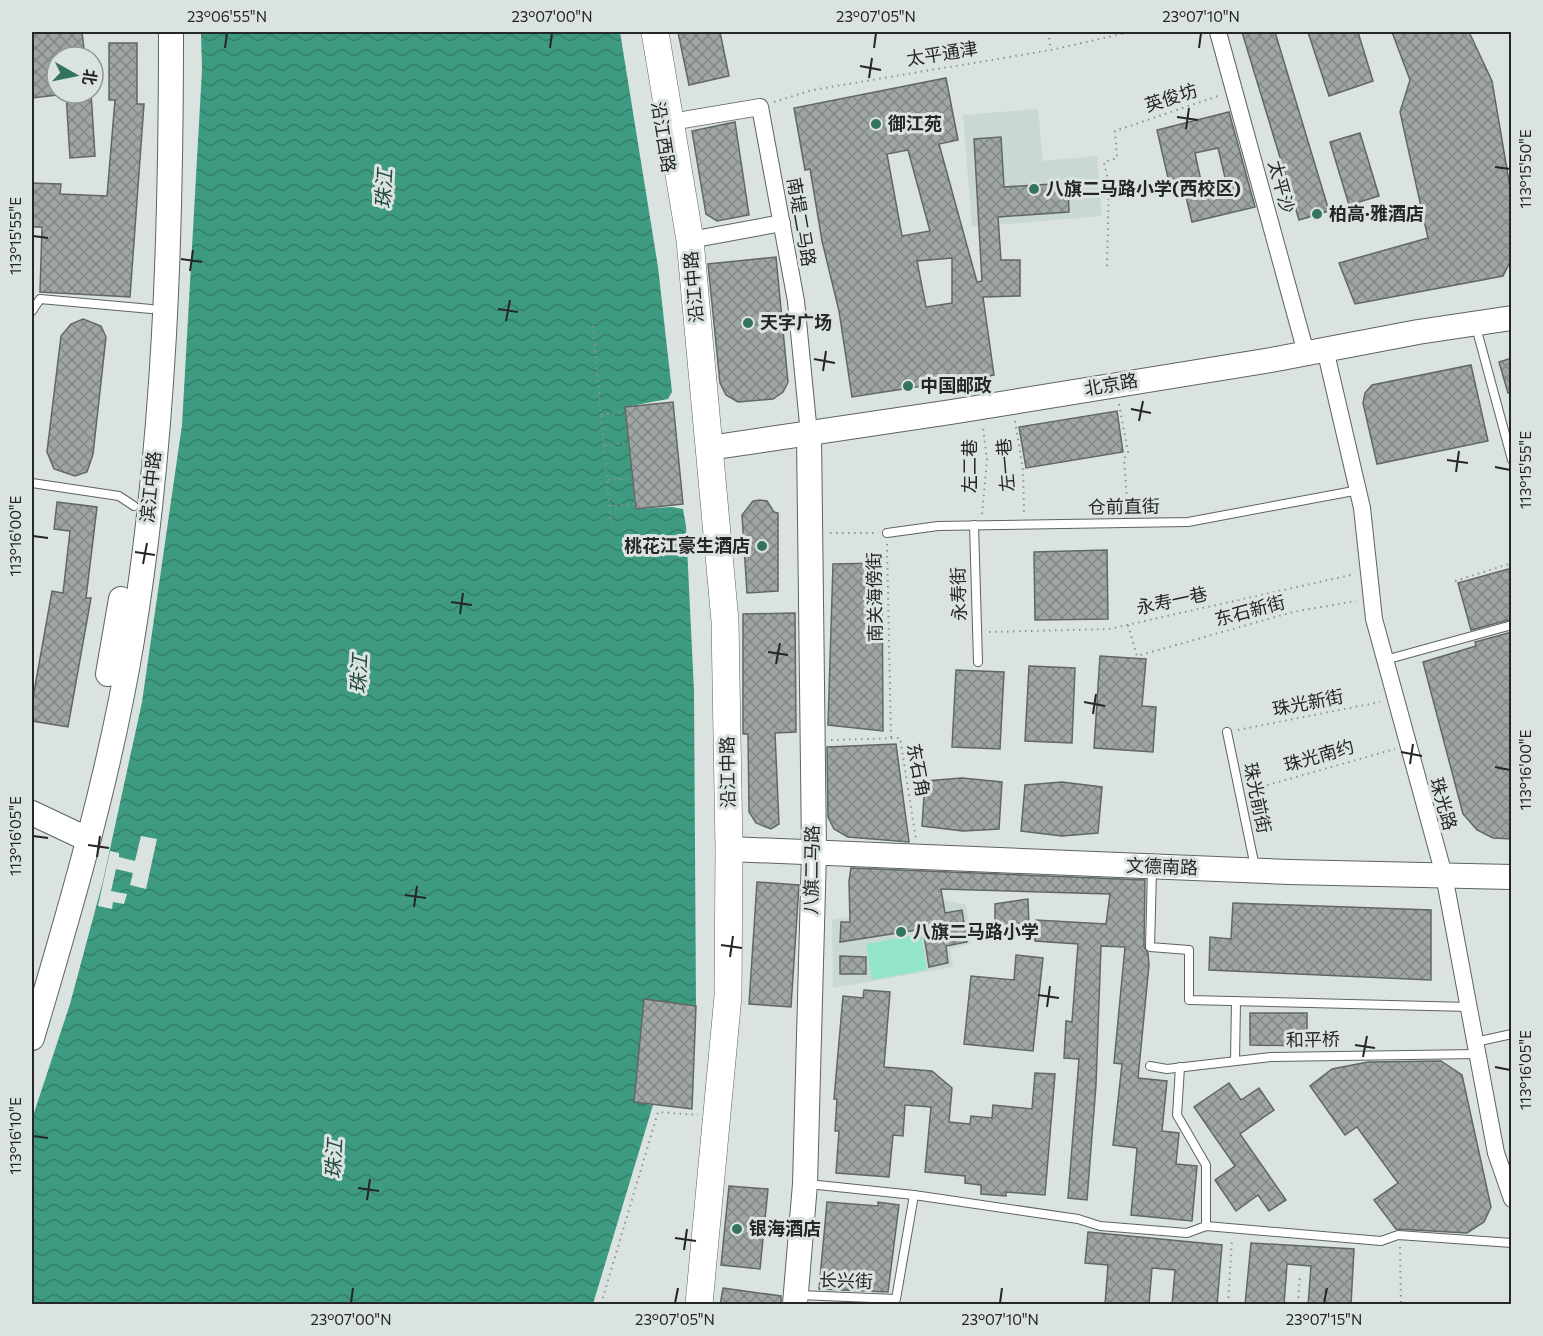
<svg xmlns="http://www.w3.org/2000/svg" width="1543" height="1336" viewBox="0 0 1543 1336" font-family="Commissioner,'Noto Sans SC',sans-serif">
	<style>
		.built { fill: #c9d8d2 }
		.pitch { fill: #93e5ca }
		.water { fill: url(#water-waves) }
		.pier { fill: #dbe3e0 }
		.building { fill: url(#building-cross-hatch); stroke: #616765; stroke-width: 1.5; fill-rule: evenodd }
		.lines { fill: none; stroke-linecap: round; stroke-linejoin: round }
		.lane-casing { stroke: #5d6361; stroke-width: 10 }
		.street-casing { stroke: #5d6361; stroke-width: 18 }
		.secondary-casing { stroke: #5d6361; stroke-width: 26 }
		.primary-casing { stroke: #5d6361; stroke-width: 28 }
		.path { stroke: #8c9290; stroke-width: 2; stroke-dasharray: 1.5 4.5; stroke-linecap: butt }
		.lane { stroke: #fff; stroke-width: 8 }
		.street { stroke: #fff; stroke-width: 16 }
		.secondary { stroke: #fff; stroke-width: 24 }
		.primary { stroke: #fff; stroke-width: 27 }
		.ticks { fill: none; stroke: #242726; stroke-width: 2 }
		.poi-dot { fill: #347360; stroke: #dbe3e0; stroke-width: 2 }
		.labels { text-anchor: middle; stroke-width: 6; stroke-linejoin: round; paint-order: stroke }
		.street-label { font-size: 18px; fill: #242726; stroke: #dbe3e0 }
		.poi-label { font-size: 18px; font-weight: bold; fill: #242726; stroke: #dbe3e0; text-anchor: start }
		.water-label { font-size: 20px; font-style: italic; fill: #224a3e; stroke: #dbe3e0 }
		.neatline { fill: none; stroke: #242726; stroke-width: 2 }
		.ticks-label { font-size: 15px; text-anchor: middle; fill: #242726 }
	</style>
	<defs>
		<pattern id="water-waves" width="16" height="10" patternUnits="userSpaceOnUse" patternTransform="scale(1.5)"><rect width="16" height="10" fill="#3e9b81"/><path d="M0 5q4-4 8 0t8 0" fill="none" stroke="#347e69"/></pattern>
		<pattern id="building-cross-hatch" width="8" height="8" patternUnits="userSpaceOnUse" patternTransform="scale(1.5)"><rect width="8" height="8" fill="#9fa6a3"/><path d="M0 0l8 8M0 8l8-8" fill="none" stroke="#818785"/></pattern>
	</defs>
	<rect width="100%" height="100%" fill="#dbe3e0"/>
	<!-- built -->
	<g class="built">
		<polygon points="1038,109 1043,161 1097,156 1102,216 972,227 963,115"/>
		<polygon points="944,900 966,905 971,944 950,949 953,967 833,988 832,920"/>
	</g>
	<!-- pitch -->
	<polygon class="pitch" points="921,934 927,970 872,980 866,944"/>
	<!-- water -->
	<polygon class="water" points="201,32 620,32 658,267 672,392 668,399 625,407 635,504 637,509 672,507 683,509 686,526 694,691 696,1006 645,999 634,1102 653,1105 593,1304 32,1304 32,1119 70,1004 103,881 142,702 182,425 202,70"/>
	<!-- pier -->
	<polygon class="pier" points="141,836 157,839 146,889 130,885 133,873 116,869 111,891 127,894 124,904 113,902 112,909 98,906 110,851 119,853 119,857 135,861"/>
	<!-- building -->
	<g class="building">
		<polygon points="32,32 82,32 85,57 57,57 57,95 32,98"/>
		<polygon points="678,32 720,32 729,76 689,85"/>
		<polygon points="1242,32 1275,32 1329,211 1299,220"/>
		<polygon points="1308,32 1358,32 1373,81 1329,96"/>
		<polygon points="1392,32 1469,32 1492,81 1512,199 1512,258 1503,276 1355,304 1339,263 1428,238 1400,112 1410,80"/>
		<polygon points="109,43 137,43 137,104 144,104 130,297 40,292 42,227 32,227 32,183 61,184 60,194 107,196 115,100 109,100"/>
		<path d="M946,78L958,140L939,144L977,282L982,281L974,139L1001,137L1004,187L1068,183L1069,212L998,217L1001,260H1020V296L983,297L994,375L852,397L839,311L822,241L810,169L805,170L794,108ZM908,150L930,231L902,236L887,154ZM952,258V303L926,307L917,261Z"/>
		<polygon points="66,93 91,93 95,156 70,158"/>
		<path d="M1229,112L1255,207L1192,222L1184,188L1171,191L1157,130ZM1218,148L1228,190L1204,195L1195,153Z"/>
		<polygon points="735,122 749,215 717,221 706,214 692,131"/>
		<polygon points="1360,133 1379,196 1349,205 1330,142"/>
		<polygon points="776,257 788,382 783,392 773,399 738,402 726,395 720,383 708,264"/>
		<polygon points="83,319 101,326 106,337 93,454 87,472 75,476 54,469 47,452 61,336 71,324"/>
		<polygon points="1512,358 1512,393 1508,393 1499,362"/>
		<polygon points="1471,365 1488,441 1377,464 1363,403 1365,393 1372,385"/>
		<polygon points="673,402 683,504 636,509 625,407"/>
		<polygon points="1117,411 1123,452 1026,468 1019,427"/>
		<polygon points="760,500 767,501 774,512 778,513 778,591 747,593 742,515 753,501"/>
		<polygon points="57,502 97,507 86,598 91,598 68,727 32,721 32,703 52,591 63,593 70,531 54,529"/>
		<polygon points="1107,550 1108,619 1035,620 1034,552"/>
		<polygon points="882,563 883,731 828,725 833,564"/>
		<polygon points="1512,568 1512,619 1471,630 1458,583"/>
		<polygon points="795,613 796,732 775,733 779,824 771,829 756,823 749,812 748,734 743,734 743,614"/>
		<polygon points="1512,632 1512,839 1493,838 1477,830 1463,814 1423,662 1476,646 1475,642"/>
		<polygon points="1100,656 1146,659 1142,706 1156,707 1153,752 1094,748"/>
		<polygon points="1029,666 1075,668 1072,743 1025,741"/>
		<polygon points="956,670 1004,672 1000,749 952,747"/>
		<polygon points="896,744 909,842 848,837 834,829 828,817 827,747"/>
		<polygon points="962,778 1002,782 999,829 963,831 922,826 925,781"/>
		<polygon points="1062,782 1102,787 1098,833 1062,836 1021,831 1025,785"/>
		<polygon points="851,868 1145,880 1144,947 1148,953 1149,965 1138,1078 1167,1081 1162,1131 1179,1133 1176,1164 1197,1166 1192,1221 1131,1215 1137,1148 1113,1145 1122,1064 1114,1063 1125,947 1101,946 1096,1085 1087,1200 1068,1198 1079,1059 1064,1058 1066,1021 1072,1022 1078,944 1035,941 1036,920 1106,924 1110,894 941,889 945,913 962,910 967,942 946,946 948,963 929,967 923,929 840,942 841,922 850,922 849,881"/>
		<polygon points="757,882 799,885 791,1007 749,1004"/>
		<polygon points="1028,899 1029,926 995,929 995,904"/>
		<polygon points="1233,903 1431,910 1431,980 1209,970 1210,937 1231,939"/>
		<polygon points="1016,955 1043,958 1033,1051 964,1044 971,976 1014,980"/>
		<polygon points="840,956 866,957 866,974 840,974"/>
		<polygon points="864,990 890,992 884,1067 932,1071 952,1088 949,1122 970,1124 971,1116 992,1118 993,1105 1032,1109 1035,1073 1055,1074 1045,1195 1006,1192 1006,1196 981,1194 981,1185 965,1183 965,1176 925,1172 931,1107 905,1105 903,1136 893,1135 889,1177 836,1173 839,1131 835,1131 837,1099 834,1099 843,996 863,998"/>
		<polygon points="644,999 696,1006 692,1109 634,1102"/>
		<polygon points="1250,1013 1307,1013 1307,1046 1250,1045"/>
		<polygon points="1441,1061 1462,1075 1491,1207 1484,1222 1467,1233 1396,1229 1374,1200 1398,1183 1357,1127 1345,1135 1310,1086 1332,1069 1368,1062"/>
		<polygon points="1229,1083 1241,1100 1259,1088 1274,1110 1240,1134 1286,1200 1269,1211 1258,1195 1236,1211 1215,1180 1235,1166 1194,1107"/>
		<polygon points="729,1186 768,1189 760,1269 721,1265"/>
		<polygon points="827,1202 878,1206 878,1202 899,1205 888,1292 819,1289"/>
		<polygon points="1088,1232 1222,1245 1217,1305 1172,1305 1175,1270 1152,1268 1149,1305 1105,1305 1108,1265 1085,1263"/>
		<polygon points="1251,1243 1354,1249 1351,1305 1308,1305 1311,1266 1287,1264 1284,1305 1245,1305"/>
		<polygon points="723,1288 781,1296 781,1305 720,1305"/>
	</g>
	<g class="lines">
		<!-- lane casing -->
		<g class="lane-casing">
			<g id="lane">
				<polyline points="32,311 40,299 151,309"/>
				<polyline points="1476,327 1512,460"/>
				<polyline points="32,483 119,496 134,506"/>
				<polyline points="974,525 978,662"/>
				<polyline points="887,533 938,526 1188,522 1359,490"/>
				<polyline points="1385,660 1512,625"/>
				<polyline points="1227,732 1255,867"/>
				<polyline points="1152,870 1150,947 1189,950 1189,1000 1469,1007"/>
				<polyline points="1475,1042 1512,1034"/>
				<polyline points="1235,1061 1236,1001"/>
				<polyline points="1150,1066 1167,1069 1271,1057 1478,1054"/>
				<polyline points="1180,1067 1177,1115 1206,1165 1206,1226"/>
				<polyline points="808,1184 914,1195 1078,1219 1100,1226 1187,1233 1206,1226 1381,1241 1398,1235 1512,1243"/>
				<polyline points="799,1295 896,1299 914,1195"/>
			</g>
		</g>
		<!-- street casing -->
		<g class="street-casing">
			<g id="street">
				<polyline points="1218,32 1306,353"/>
				<polyline points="671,122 760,107 796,301 809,434"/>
				<polyline points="690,240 782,223"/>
				<polyline points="1325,349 1362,508 1374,619 1444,875 1496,1153 1512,1199"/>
			</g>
		</g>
		<!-- secondary casing -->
		<g class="secondary-casing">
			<g id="secondary">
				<polyline points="709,448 951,412 1271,360 1418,332 1512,318"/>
				<polyline points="108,674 121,599"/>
				<polyline points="32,813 87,839"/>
				<polyline points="729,849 1289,872 1512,877"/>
				<path d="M32,1038C71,907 110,774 132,640C165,438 171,235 171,32"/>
				<polyline points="795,1304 805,1184 814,852 809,434"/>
			</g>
		</g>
		<!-- primary casing -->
		<g class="primary-casing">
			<polyline id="primary" points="655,32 690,240 725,621 729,849 728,996 699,1304"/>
		</g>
		<!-- path -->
		<g class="path">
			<polyline points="1048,32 1051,49"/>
			<polyline points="774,102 812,90 1051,50 1130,32"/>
			<polyline points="1107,266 1109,185 1104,162 1117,158 1115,131 1221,95"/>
			<polyline points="593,326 611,524"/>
			<polyline points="1119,404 1128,452 1124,459 1128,513"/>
			<polyline points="601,415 625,412"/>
			<polyline points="1015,421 1023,470 1024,513"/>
			<polyline points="605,445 629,443"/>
			<polyline points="608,480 632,478"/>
			<polyline points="609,506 635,504"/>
			<polyline points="982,514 987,460 983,427"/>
			<polyline points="830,533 875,533"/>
			<polyline points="887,544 891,738"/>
			<polyline points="1455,581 1512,563"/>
			<polyline points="1128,625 1137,656 1293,612 1356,601"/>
			<polyline points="989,632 1109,629 1355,574"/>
			<polyline points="1238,730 1380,702"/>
			<polyline points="831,740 900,738 916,839"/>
			<polyline points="1250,790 1395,749"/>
			<polyline points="1400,1247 1401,1304"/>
			<polyline points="601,1304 658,1112 698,1115"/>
			<polyline points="1228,1304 1232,1238"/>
			<polyline points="1298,1304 1300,1274"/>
		</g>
		<!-- lane -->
		<use href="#lane" class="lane"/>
		<!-- street -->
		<use href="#street" class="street"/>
		<!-- secondary -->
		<use href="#secondary" class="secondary"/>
		<!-- primary -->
		<use href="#primary" class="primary"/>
	</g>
	<!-- ticks -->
	<path class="ticks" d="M225,48L227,33M550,48L552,33M874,48L876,33M1199,48L1201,33M860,66L881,70M869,78L872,58M1177,117L1198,120M1186,129L1189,108M1495,167L1510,169M33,236L48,238M181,259L202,262M190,271L193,250M498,309L518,312M506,321L510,300M814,359L835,363M823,371L826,351M1131,409L1151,413M1139,421L1143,401M1447,460L1468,463M1495,467L1510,470M1456,472L1459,451M33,536L48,538M135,552L155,555M143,564L147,543M451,602L472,605M460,614L463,593M768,652L788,655M776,664L780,643M1084,702L1105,706M1093,714L1096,694M1401,752L1422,756M1410,764L1413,744M1495,767L1510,770M33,836L48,838M88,845L109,848M97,857L100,836M405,895L426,898M414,907L417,886M721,945L742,948M730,957L733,936M1038,995L1059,998M1047,1007L1050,986M1355,1045L1375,1048M1363,1057L1367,1036M1495,1067L1510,1070M33,1136L48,1138M358,1188L379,1191M367,1200L370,1179M675,1238L696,1241M684,1250L687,1229M351,1303L353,1288M675,1303L678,1288M1000,1303L1002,1288M1324,1303L1327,1288"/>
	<!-- markers -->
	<g class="poi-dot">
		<circle cx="876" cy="124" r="6"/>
		<circle cx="1034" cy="189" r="6"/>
		<circle cx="1317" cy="214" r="6"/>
		<circle cx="748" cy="323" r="6"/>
		<circle cx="908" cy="386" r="6"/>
		<circle cx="762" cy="546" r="6"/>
		<circle cx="901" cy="932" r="6"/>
		<circle cx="737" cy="1229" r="6"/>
	</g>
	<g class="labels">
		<!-- street labels -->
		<g class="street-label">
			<text transform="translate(942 54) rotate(-9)" y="6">太平通津</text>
			<text transform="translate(1171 98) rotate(-18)" y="6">英俊坊</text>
			<text transform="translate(663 137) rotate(81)" y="6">沿江西路</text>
			<text transform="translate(1281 187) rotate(75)" y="6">太平沙</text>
			<text transform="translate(801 222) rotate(80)" y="6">南堤二马路</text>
			<text transform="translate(694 287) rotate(-95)" y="6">沿江中路</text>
			<text transform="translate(1111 385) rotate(-10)" y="6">北京路</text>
			<text transform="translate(1006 465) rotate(-95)" y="6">左一巷</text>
			<text transform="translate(970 466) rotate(-90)" y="6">左二巷</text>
			<text transform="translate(151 487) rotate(-84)" y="6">滨江中路</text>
			<text transform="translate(1124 507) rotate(-1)" y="6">仓前直街</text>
			<text transform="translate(959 594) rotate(-92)" y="6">永寿街</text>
			<text transform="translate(875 597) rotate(-91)" y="6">南关海傍街</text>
			<text transform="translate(1172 601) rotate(-12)" y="6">永寿一巷</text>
			<text transform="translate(1250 611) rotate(-15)" y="6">东石新街</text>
			<text transform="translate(1308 703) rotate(-11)" y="6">珠光新街</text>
			<text transform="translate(1319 756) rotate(-16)" y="6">珠光南约</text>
			<text transform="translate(918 770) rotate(79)" y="6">东石角</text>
			<text transform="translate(728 772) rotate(-91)" y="6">沿江中路</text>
			<text transform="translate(1257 798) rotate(78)" y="6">珠光前街</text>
			<text transform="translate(1443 804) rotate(74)" y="6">珠光路</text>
			<text transform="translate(1162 867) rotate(2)" y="6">文德南路</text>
			<text transform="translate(812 870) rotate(-89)" y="6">八旗二马路</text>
			<text transform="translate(1313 1040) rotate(-1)" y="6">和平桥</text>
			<text transform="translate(846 1281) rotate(2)" y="6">长兴街</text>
		</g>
		<!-- poi labels -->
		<g class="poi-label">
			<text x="888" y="130">御江苑</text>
			<text x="1046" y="195">八旗二马路小学(西校区)</text>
			<text x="1329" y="220">柏高·雅酒店</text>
			<text x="760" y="329">天字广场</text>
			<text x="920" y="392">中国邮政</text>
			<text x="750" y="552" text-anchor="end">桃花江豪生酒店</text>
			<text x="913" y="938">八旗二马路小学</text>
			<text x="749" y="1235">银海酒店</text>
		</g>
		<!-- water labels -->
		<g class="water-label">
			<text transform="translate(384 189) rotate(-87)" y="7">珠江</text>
			<text transform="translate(359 674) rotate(-87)" y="7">珠江</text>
			<text transform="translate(334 1159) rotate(-87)" y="7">珠江</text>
		</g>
	</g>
	<!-- border -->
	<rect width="1543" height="1336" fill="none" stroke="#dbe3e0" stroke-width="66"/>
	<!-- north arrow -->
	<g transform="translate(75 75) rotate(99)"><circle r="28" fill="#dbe3e0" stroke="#929896" stroke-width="1.5"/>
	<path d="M0-4.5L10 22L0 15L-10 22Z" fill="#347360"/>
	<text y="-9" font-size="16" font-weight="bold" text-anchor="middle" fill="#242726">北</text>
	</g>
	<rect x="33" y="33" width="1477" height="1270" class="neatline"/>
	<g class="ticks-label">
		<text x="227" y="22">23°06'55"N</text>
		<text x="552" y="22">23°07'00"N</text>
		<text x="876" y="22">23°07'05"N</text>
		<text x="1201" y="22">23°07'10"N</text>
		<text transform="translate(1526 169) rotate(-90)" y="5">113°15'50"E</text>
		<text transform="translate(16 236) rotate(-90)" y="5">113°15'55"E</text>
		<text transform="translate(1526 470) rotate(-90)" y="5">113°15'55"E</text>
		<text transform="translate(16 536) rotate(-90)" y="5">113°16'00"E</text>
		<text transform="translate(1526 770) rotate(-90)" y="5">113°16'00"E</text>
		<text transform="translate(16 836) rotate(-90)" y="5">113°16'05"E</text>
		<text transform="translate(1526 1070) rotate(-90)" y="5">113°16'05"E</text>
		<text transform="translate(16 1136) rotate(-90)" y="5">113°16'10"E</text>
		<text x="351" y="1325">23°07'00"N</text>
		<text x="675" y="1325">23°07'05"N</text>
		<text x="1000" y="1325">23°07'10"N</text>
		<text x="1324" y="1325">23°07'15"N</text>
	</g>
</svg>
